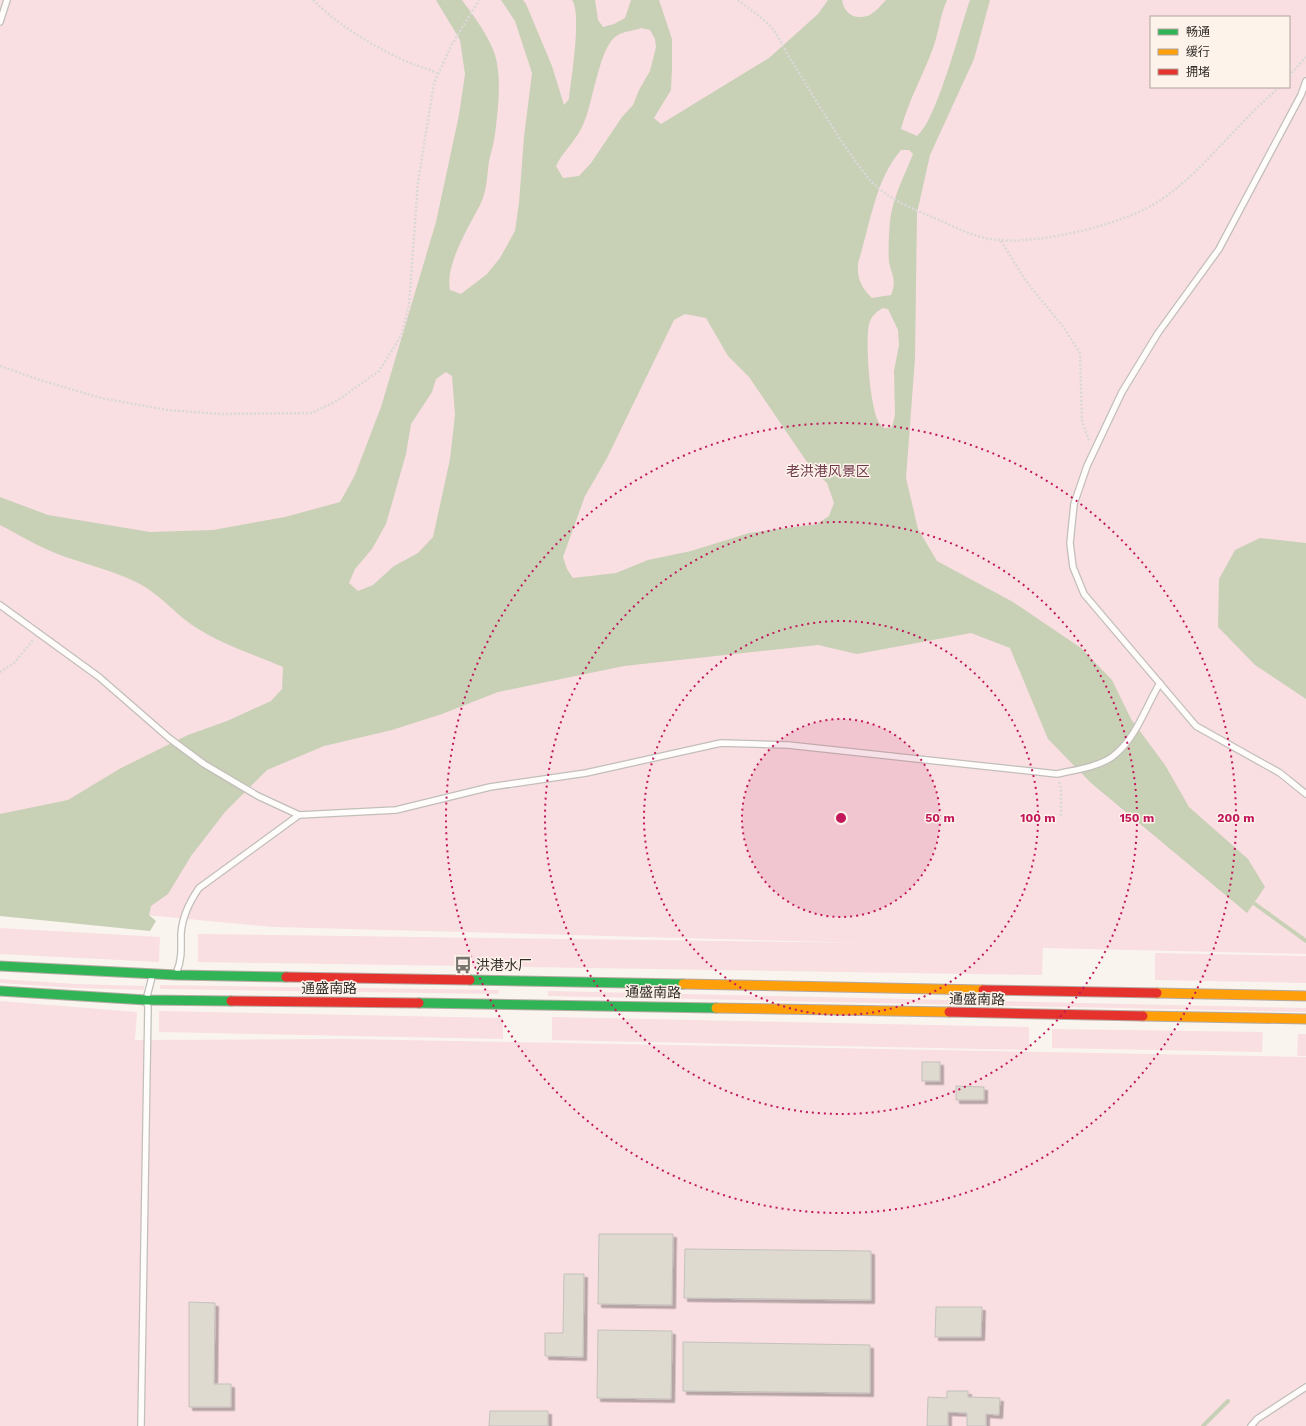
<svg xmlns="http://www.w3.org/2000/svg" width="1306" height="1426" viewBox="0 0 1306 1426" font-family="'Work Sans','Noto Sans SC',sans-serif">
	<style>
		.green { fill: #f9dfe2; fill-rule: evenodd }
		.water { fill: #c8d0b6; fill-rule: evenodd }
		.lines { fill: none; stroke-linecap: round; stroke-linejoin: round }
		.stream { stroke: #c8d0b6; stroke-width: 4 }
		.building { fill: #dedad0; stroke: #c4c1bc; filter: url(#shadow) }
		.lane-casing { stroke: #c2beb9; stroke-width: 8 }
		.fast-casing { stroke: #b5a9a4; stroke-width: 11 }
		.slow-casing { stroke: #b5a9a4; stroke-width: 11 }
		.jam-casing { stroke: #b5a9a4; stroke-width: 11 }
		.path { stroke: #dad8d6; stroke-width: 2.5; stroke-dasharray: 2 2; stroke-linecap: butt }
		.lane { stroke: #fefdfc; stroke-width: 5.5 }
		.fast { stroke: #30b455; stroke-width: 9 }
		.slow { stroke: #ff9f0a; stroke-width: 9 }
		.jam { stroke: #e5322d; stroke-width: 9 }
		.ring { fill: none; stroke: #c2185b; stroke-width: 2; stroke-dasharray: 2 4 }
		.labels { text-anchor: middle; stroke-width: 3; stroke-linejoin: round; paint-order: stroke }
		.park-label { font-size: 14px; fill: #6f394b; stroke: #fef3ea }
		.poi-label { font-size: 14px; fill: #312d29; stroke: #fef3ea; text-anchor: start }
		.street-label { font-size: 14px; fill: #312d29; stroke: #fef3ea }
		.centre { fill: #c2185b; stroke: #fef3ea; stroke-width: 2 }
		.ring-label { font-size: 12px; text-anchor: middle; font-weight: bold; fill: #c2185b; stroke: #fef3ea; stroke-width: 3; stroke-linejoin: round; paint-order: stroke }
	</style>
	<defs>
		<filter id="shadow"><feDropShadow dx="3.5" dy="3.5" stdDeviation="0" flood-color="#0004"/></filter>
	</defs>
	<rect width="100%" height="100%" fill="#faf4ee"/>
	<!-- green -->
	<g class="green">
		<path d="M0,0H1306V954L1043,948L1042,975L198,962V934L868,943L273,927L0,901ZM1151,17H1289V87H1151Z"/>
		<polygon points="0,928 160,937 159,962 0,954"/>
		<polygon points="1155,953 1306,956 1306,983 1155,980"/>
		<polygon points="0,979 76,984 144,986 144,990 76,988 0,983"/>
		<polygon points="160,985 499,990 498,994 160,989"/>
		<polygon points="548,991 1306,1008 1306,1012 548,996"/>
		<polygon points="0,1001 137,1012 135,1040 345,1039 1306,1057 1306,1426 0,1426"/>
		<polygon points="159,1011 503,1018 503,1039 159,1032"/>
		<polygon points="552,1017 1029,1027 1029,1050 552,1040"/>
		<polygon points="1052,1029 1263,1032 1262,1052 1052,1048"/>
		<polygon points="1298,1034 1306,1034 1306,1056 1297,1056"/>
	</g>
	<!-- water -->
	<g class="water">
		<path d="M436,0H462C474,16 489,36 495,55C502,77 498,111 495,134C494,143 491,152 489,161C487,176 487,191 480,205C468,228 445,265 450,290L461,294L487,274L500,258L515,231L519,203L524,137L532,73L515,21L501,0H523L526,4L552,66L564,105L569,99C571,80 582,13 572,0H595L598,20L603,27L614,24L625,18L631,0H659L672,39V68L671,90L654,118L661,124L769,58L818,14L828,0H842C844,13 854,20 867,16C874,14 881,5 886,0H947C940,15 939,32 933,48C923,76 909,99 901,129L917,136C937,120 960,28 970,0H990L974,59L930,155L917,213L915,358L906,478L918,529L937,561L1013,602L1081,648L1112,680L1131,719L1165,765L1189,807L1248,859L1265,887L1247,913L1091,783L1048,739L1010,648L971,633L857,654L818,645L624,666L498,692L442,714L392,730L324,746L267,770L225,812L191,856L168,894L151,906L149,915L156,921L150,931L0,916V814L68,800L121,768L188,735L227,721L271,701L282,689L283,667C253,654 220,644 192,625C172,611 157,591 134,581C110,570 85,564 60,555C39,547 19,535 0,525V497L48,515L150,532L213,530L285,517L340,502L355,475L381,407L436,222L459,115L465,74L460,40ZM641,28L650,30L655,39L656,47L650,71L639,90L633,105L622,117L591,163L579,176L563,178L556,166C563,151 576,141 583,125C593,105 599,44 618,35C624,31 634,31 641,28ZM901,150H909L913,154C904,177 893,196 890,221C889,232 888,252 889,262C892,276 897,280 891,295L872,298C861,287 857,279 858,263C870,226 875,180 901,150ZM883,308L888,309L898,330L899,345L894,371L895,415L892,427L885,428C883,427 881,426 880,424C870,413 864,335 870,321C873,315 877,311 883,308ZM685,314L706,318L728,356L749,377L811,468L827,483L834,503L829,516L817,524L749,533L691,551L648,560L616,573L573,578L567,569L563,557L585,496L607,458L674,320ZM446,372L452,376L455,415L450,459L433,537L418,553L394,566L373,585L358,591L349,583L355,569L372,549L386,524L406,454L411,424L432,392L436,379Z"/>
		<polygon points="1260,538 1306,543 1306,699 1255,665 1218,627 1219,579 1235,550"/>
	</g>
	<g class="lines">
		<!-- stream -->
		<g class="stream">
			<polyline points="1255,904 1306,941"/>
			<polyline points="1203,1426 1228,1401"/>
		</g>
	</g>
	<!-- building -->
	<g class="building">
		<rect x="922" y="1062" width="18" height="19"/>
		<polygon points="956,1086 984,1087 984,1100 956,1100"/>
		<polygon points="599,1234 673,1234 672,1305 598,1304"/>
		<polygon points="685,1249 871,1251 871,1300 684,1298"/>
		<polygon points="564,1274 584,1274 583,1357 545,1356 545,1333 563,1333"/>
		<polygon points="189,1302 215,1303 214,1384 231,1384 231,1407 189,1407"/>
		<polygon points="936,1307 982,1307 981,1337 935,1337"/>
		<polygon points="598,1330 672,1331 671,1399 597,1398"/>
		<polygon points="683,1342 870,1345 870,1393 683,1391"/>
		<polygon points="947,1391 968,1391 968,1397 1000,1398 999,1415 986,1414 986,1426 967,1426 967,1413 948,1412 948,1426 927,1426 928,1397 947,1398"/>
		<polygon points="490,1411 548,1411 548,1426 489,1426"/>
	</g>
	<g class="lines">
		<!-- lane casing -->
		<g class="lane-casing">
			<g id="lane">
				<polyline points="0,22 7,0"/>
				<polyline points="1306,81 1301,95 1219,249 1158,333 1122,392 1087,466 1074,504 1070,543 1073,567 1084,594 1196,726 1280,773 1306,794"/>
				<polyline points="0,605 99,677 169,738 204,764 258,796 299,815"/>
				<path d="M177,971C182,959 181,948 181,934C182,918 190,901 199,888L299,815L396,810L490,787L586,773L721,743L788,745L1057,774C1074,770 1098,767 1112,757C1136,739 1145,708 1160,683"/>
				<polyline points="141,1426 148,1007 146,1000 152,977"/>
				<polyline points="1251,1426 1257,1419 1306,1387"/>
			</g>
		</g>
		<!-- fast casing -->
		<g class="fast-casing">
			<g id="fast">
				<polyline points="0,966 176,975 286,977"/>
				<polyline points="470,980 683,984"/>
				<polyline points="0,991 146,1000 231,1001"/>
				<polyline points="419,1003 716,1008"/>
			</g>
		</g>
		<!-- slow casing -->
		<g class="slow-casing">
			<g id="slow">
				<polyline points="683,984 983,990"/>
				<polyline points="1157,993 1306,996"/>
				<polyline points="716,1008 949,1012"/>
				<polyline points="1143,1016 1306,1019"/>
			</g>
		</g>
		<!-- jam casing -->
		<g class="jam-casing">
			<g id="jam">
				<polyline points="286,977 470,980"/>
				<polyline points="983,990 1157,993"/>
				<polyline points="231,1001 419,1003"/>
				<polyline points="949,1012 1143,1016"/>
			</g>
		</g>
		<!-- path -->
		<g class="path">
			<path d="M313,0C337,24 366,42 397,57C410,64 424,67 437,73"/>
			<path d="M738,0C749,9 762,17 771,27C780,37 785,52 793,63C817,102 840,142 868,178C887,200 918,211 944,222C962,231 980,239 1000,240C1041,244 1125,224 1159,201C1193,179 1218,147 1246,119C1256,108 1268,98 1279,87"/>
			<polyline points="1289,76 1306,57"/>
			<polyline points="1001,241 1026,281 1064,328 1080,353 1082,421 1089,441"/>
			<polyline points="0,366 40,380 101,398 167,410 220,414 312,413 338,400 379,371 401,336 409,305 418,182 434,83 452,44 479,0"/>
			<polyline points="0,672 14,663 34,639"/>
			<polyline points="1059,782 1061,788 1061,816"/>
		</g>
		<!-- lane -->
		<use href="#lane" class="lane"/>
		<!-- fast -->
		<use href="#fast" class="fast"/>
		<!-- slow -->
		<use href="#slow" class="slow"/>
		<!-- jam -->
		<use href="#jam" class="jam"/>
	</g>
	<!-- distance rings -->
	<circle cx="841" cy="818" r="99" fill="#c2185b" fill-opacity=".12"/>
	<g class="ring">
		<circle cx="841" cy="818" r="99"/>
		<circle cx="841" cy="818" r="197"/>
		<circle cx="841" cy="818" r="296"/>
		<circle cx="841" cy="818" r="395"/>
	</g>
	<!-- icons -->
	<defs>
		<g id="bus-bare" transform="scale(1.38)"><path d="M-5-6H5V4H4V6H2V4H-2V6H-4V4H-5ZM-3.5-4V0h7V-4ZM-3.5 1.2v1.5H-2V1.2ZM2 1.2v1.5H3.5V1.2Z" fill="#77736e" stroke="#fef3ea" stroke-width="2.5" paint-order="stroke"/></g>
	</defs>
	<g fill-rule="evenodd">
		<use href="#bus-bare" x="463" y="965"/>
	</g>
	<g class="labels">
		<!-- park labels -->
		<g class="park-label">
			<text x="828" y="476">老洪港风景区</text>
		</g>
		<!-- poi labels -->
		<g class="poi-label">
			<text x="476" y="970">洪港水厂</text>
		</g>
		<!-- street labels -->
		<g class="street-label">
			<text x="329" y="993">通盛南路</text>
			<text transform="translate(653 992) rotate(1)" y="5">通盛南路</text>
			<text transform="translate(977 999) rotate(1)" y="5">通盛南路</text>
		</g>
	</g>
	<circle cx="841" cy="818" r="6" class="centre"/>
	<g class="ring-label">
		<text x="940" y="822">50 m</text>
		<text x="1038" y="822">100 m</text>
		<text x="1137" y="822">150 m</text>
		<text x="1236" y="822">200 m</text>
	</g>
	<!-- legend -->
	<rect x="1150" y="16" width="140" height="72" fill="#fef3ea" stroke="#aca49d"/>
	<rect x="1158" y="29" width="20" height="6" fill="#30b455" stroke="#aca49d"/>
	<text x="1186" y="36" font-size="12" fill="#312d29">畅通</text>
	<rect x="1158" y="49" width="20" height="6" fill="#ff9f0a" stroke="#aca49d"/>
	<text x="1186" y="56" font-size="12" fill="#312d29">缓行</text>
	<rect x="1158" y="69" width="20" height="6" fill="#e5322d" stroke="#aca49d"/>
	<text x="1186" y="76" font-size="12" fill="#312d29">拥堵</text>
</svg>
